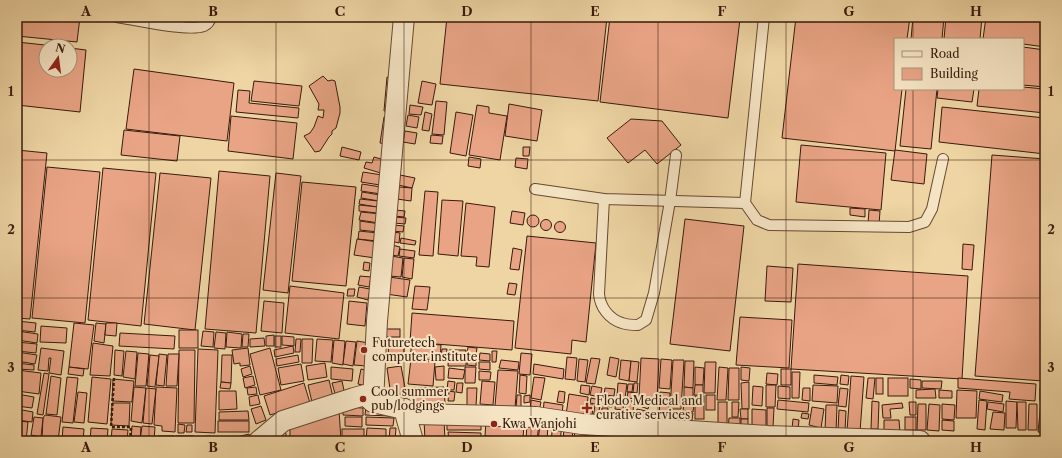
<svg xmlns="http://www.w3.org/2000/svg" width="1062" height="458" viewBox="0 0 1062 458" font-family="'Libre Caslon Text',serif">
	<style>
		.building { fill: #e9a485; stroke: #381a0d }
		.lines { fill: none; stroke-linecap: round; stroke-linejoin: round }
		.service-casing { stroke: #664933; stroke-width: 12 }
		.minor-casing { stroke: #664933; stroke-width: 22 }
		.path { stroke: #381a0d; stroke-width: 2.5; stroke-dasharray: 3 2; stroke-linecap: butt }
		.service { stroke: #f5e4c4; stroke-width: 10 }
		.minor { stroke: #f5e4c4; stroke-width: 20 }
		.grid { fill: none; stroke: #381a0d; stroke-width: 1; stroke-opacity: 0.55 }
		.poi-dot { fill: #8f2418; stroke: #f5e4c4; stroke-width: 1.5 }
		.labels { text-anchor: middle; stroke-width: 4; stroke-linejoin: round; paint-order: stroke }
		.poi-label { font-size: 12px; fill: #381a0d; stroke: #f5e4c4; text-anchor: start }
		.neatline { fill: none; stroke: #381a0d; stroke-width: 1.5 }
		.grid-label { font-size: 13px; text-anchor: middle; font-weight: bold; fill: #381a0d }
	</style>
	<rect width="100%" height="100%" fill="#efd5a4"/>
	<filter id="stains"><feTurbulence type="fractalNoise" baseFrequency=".005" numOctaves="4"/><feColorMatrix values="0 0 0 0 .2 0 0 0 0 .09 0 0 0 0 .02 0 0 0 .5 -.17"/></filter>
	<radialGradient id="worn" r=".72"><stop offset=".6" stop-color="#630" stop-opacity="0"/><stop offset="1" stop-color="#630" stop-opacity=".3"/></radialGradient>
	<!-- building -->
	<g class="building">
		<polygon points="17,17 80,17 77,42 17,36"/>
		<polygon points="447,17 607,17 598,101 440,84"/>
		<polygon points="610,17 726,17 740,19 728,118 600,102"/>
		<polygon points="796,17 910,17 907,39 895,39 895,89 902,89 895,151 782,138"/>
		<polygon points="913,17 944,17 942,39 911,39"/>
		<polygon points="946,17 982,17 980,39 944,39"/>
		<polygon points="986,17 1045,17 1045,47 1023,44 1023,39 983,39"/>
		<polygon points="17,42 54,46 46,46 46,70 70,70 70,48 86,50 80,112 17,105"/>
		<polygon points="1023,47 1045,50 1045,87 1023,85"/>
		<polygon points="134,69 234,83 227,141 126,129"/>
		<polygon points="323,76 328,81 332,80 335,81 340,107 340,113 336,128 332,131 332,134 329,137 320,151 315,152 304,136 310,133 314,127 318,116 323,118 324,110 318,110 319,104 309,86"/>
		<polygon points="387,77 395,78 392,112 384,111"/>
		<polygon points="254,81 302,86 299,106 251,101"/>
		<polygon points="422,81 436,84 432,105 418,103"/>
		<polygon points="1023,87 1045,89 1045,113 977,106 979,89 1023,89"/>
		<polygon points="906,89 937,89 931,149 900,146"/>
		<polygon points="938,89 974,89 972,102 937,98"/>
		<polygon points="238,90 250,91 249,103 299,108 298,118 236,112"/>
		<polygon points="436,101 447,102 444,135 432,134"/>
		<polygon points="509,104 542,110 537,141 505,136"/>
		<polygon points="410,105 423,107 421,115 409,114"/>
		<polygon points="477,105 489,107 489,113 507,116 500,160 469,155"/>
		<polygon points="942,107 1045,118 1045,154 939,142"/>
		<polygon points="425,112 432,114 429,131 422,130"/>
		<polygon points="456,112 473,115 466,156 450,153"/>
		<polygon points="408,115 419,117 417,128 406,126"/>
		<polygon points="231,116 297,123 293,159 228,151"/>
		<polygon points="384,117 390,118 386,144 380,143"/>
		<polygon points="631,119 662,121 681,145 657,164 645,150 628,163 607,138"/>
		<polygon points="124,130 180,136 177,161 121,155"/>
		<polygon points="405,131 417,133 415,144 403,142"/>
		<polygon points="431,135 443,136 442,144 430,143"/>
		<polygon points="801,145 886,153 881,210 796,202"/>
		<polygon points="342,147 361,152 359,160 340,156"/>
		<polygon points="523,147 530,147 529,156 523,156"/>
		<polygon points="17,150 47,153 30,319 17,318"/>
		<polygon points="895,150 927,154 924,184 891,180"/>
		<polygon points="992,155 1045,159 1045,350 1043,381 975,376"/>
		<polygon points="374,157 388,161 384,174 364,168 366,162 372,163"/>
		<polygon points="469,157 481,159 480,168 468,166"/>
		<polygon points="516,158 528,159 527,169 515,167"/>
		<polygon points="47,167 100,172 85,323 32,318"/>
		<polygon points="103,168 156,173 141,326 88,320"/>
		<polygon points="219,171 270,176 256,333 205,329"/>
		<polygon points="363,172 382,175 380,185 361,182"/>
		<polygon points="160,173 211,178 195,330 144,324"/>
		<polygon points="276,173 301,176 288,293 263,290"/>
		<polygon points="400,175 415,178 412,188 398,185"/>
		<polygon points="302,182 356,187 346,286 292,281"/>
		<polygon points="362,184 381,187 381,194 361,191"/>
		<polygon points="399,187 412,188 411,201 397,199"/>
		<polygon points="425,191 438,192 433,256 419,255"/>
		<polygon points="362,192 380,195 379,201 361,198"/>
		<polygon points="360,199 378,201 377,207 359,204"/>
		<polygon points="442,200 463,201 458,256 438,254"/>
		<polygon points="466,203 495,207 489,267 476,266 477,257 461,256"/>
		<polygon points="359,205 378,207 377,213 359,211"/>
		<polygon points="850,208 865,209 865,217 850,215"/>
		<polygon points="395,210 405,211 404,217 394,216"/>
		<polygon points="869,210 880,211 879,225 868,224"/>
		<polygon points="512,211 525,213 523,225 510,223"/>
		<polygon points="361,212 381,214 379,223 359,220"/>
		<circle cx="533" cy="221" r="6"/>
		<polygon points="395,217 406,218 405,224 394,223"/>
		<polygon points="685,219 744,226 730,351 670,344"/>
		<circle cx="546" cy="225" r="5.5"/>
		<polygon points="360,221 380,224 378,232 360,230"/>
		<circle cx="560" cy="227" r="5.5"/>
		<polygon points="393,225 404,226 403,232 392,231"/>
		<polygon points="359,231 378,233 377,241 358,239"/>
		<polygon points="393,232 400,233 399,243 391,241"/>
		<polygon points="527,236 596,243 586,342 572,340 571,354 515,348"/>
		<polygon points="401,238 416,241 415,245 400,243"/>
		<polygon points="357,239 378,242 375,258 354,255"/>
		<polygon points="963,244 974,245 972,270 962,269"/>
		<polygon points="392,245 400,247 398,256 391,255"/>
		<polygon points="513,248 522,250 519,270 510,269"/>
		<polygon points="400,249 415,251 414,258 399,256"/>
		<polygon points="391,256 403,258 401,277 389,276"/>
		<polygon points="404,258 414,259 412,279 402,277"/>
		<polygon points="364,262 370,263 369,271 363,270"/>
		<polygon points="798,264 968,276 962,379 791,369"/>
		<polygon points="767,266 793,268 791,302 765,301"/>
		<polygon points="360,276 371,277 369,287 358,285"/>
		<polygon points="389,277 410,280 407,297 386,294"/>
		<polygon points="509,283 517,284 515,295 507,294"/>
		<polygon points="290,286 344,293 339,339 285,333"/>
		<polygon points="415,286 430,287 427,310 412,309"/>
		<polygon points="359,287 370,289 368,300 357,297"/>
		<polygon points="348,289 355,289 354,296 347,296"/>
		<polygon points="264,301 284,303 282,333 261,331"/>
		<polygon points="349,301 367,303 365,326 347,324"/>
		<polygon points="412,313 514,321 512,350 410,342"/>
		<polygon points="740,317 792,320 789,368 736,365"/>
		<polygon points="17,321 36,323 35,332 17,330"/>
		<polygon points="74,323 94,325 88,369 69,367"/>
		<polygon points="96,323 106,324 104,343 94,341"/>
		<polygon points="106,323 117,323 116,336 105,335"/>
		<polygon points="41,326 67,328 66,343 40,342"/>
		<rect x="385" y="329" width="15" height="8"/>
		<rect x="179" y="330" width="19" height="18"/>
		<polygon points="17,331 38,334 37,343 17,340"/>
		<polygon points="203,331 214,332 213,347 201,346"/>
		<polygon points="216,332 226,333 225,349 214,348"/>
		<polygon points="227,332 242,334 241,348 226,347"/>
		<polygon points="120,333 175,336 174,349 119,346"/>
		<polygon points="243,334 249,334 248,347 242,347"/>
		<polygon points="274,335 274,346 266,346 266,336"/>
		<rect x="275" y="336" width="6" height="11"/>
		<polygon points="282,336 294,337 294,346 282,345"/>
		<polygon points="264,338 265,346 250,347 250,339"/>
		<polygon points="296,339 301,339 300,352 295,352"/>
		<polygon points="302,339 313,339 312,363 302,363"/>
		<polygon points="317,339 333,340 331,362 315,361"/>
		<polygon points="389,339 404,340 404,358 388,357"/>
		<polygon points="334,340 345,341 343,365 332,363"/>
		<polygon points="346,341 356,342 353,366 343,364"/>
		<polygon points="357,341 369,343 366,366 354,365"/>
		<polygon points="17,342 37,344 36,353 17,351"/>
		<polygon points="412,342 441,345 440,361 410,358"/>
		<polygon points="93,343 113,346 110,376 90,375"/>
		<polygon points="293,346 294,353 275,357 274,350"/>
		<polygon points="468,347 477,348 476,355 467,354"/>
		<polygon points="41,348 64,351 61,375 49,373 51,358 49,358 48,371 38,370"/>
		<polygon points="248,348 250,365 240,366 240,363 234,364 232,350"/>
		<polygon points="270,348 281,390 260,395 250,354"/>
		<polygon points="198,349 218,350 215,433 195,432"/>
		<polygon points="442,349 447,349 446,358 441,358"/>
		<polygon points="115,350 124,351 122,376 114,375"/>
		<polygon points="179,350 195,350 194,423 178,423"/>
		<polygon points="449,350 466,350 466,366 448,366"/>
		<polygon points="126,351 137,352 135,379 123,377"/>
		<polygon points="492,351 497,351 496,362 492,362"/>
		<polygon points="17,352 37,355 35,364 17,361"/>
		<polygon points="138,353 149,354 146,386 135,386"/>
		<polygon points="480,353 490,354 490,361 479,360"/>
		<polygon points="521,353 532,354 530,375 519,374"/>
		<polygon points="159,354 167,355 164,386 156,385"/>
		<polygon points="168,354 179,354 177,386 166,386"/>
		<polygon points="150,355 159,356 155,387 147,386"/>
		<polygon points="222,355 232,355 231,383 221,382"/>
		<polygon points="298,355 299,362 277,366 276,359"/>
		<polygon points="468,356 476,356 476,366 467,365"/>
		<polygon points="567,357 577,358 575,380 565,379"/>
		<polygon points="610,357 619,359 616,377 607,375"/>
		<polygon points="591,358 600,359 595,384 586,383"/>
		<polygon points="641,358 659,359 657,399 639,398"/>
		<polygon points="411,359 435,362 433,386 408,384"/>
		<polygon points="579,359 588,360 585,382 577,381"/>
		<polygon points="661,359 672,360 670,389 659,388"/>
		<polygon points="501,360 519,362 518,370 499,368"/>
		<polygon points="621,360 631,361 629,381 619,379"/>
		<polygon points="673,360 684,360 681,409 670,409"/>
		<polygon points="631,361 639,362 637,382 629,381"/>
		<polygon points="685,361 694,361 693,388 684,387"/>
		<polygon points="479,362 490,362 490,370 479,369"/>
		<polygon points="705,362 716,362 715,393 704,393"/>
		<polygon points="17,363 34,365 34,370 17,369"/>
		<polygon points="325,363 327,377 308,380 306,366"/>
		<polygon points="301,364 304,381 281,385 278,368"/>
		<polygon points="534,364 564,369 563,379 533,374"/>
		<polygon points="250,366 252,374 243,377 241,369"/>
		<polygon points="401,366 406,393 391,396 387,368"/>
		<polygon points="444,366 444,380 436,380 435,367"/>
		<polygon points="69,367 84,369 83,376 68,374"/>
		<polygon points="331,367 353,369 352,381 331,379"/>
		<polygon points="465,367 476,367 475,383 465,383"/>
		<polygon points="695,367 704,368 703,385 695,385"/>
		<polygon points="719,367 728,368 726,400 717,400"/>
		<polygon points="741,367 750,368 749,381 741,380"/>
		<polygon points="449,368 465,370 463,379 448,378"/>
		<polygon points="729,368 739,368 739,400 728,400"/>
		<polygon points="361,369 369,371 366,386 358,384"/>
		<rect x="781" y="369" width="10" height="16"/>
		<polygon points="17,370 41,373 39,394 17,391"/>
		<polygon points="498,370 518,371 515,408 495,406"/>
		<polygon points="479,371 491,372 490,380 479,380"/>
		<polygon points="792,372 800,372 799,398 792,398"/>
		<polygon points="44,373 49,374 43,415 37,414"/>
		<polygon points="767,373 778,374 777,385 766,384"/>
		<polygon points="520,375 527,376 526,394 519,393"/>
		<polygon points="814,375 838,377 837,385 814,383"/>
		<polygon points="841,375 849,376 848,385 840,384"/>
		<polygon points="51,376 61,378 57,415 46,414"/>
		<polygon points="253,376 255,385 245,388 243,378"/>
		<polygon points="851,376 864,377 860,432 847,431"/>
		<polygon points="67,377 78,378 73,423 62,422"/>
		<polygon points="92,377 111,379 107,424 88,422"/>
		<polygon points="534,377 545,378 541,400 531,398"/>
		<polygon points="868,378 875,378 873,399 866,398"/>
		<rect x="876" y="378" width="7" height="16"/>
		<rect x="888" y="378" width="20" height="18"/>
		<polygon points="958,378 1036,384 1035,401 1009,399 1010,392 958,388"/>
		<polygon points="113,379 134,381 132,402 112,401"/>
		<polygon points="910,379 921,380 921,389 910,388"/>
		<polygon points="329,380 333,397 312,402 308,385"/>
		<polygon points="342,381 345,395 336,397 332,383"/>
		<polygon points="448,381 455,382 454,390 447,390"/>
		<polygon points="482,381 495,382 493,405 480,404"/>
		<polygon points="922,381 942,381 941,389 922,388"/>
		<polygon points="221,382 231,383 230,389 220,388"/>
		<polygon points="749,382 749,409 742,409 741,383"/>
		<polygon points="304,383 310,403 270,415 264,396"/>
		<polygon points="457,383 463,383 462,393 456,392"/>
		<polygon points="618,383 627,384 625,398 617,396"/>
		<polygon points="634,383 638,383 637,393 633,393"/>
		<polygon points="628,384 633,384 632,392 627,392"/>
		<polygon points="581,385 590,386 589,395 580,393"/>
		<polygon points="695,385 703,385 703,395 694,395"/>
		<polygon points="766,385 776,385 775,407 766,407"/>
		<polygon points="813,385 838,386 837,403 812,401"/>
		<polygon points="592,386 602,388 600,397 590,395"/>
		<polygon points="753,386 763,387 762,406 752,405"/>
		<polygon points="778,386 790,387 790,399 778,398"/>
		<polygon points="134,387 146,388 142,423 131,421"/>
		<polygon points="156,387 177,388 175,432 162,431 162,426 154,425"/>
		<polygon points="256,387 257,394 248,395 247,388"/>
		<polygon points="444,387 445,404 414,405 413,388"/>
		<polygon points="684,387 693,388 693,402 684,402"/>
		<polygon points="146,388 156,389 152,424 143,423"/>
		<polygon points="467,388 477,388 476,406 467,406"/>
		<polygon points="605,388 615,389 614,396 604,395"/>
		<polygon points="803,388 810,388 810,401 802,400"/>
		<polygon points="840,388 848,389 846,407 838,406"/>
		<rect x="1040" y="388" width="5" height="12"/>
		<polygon points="935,389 936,398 916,398 916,390"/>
		<polygon points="939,390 952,391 952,398 939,398"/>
		<polygon points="957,390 977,391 976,418 956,418"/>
		<polygon points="219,391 236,391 237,409 219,410"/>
		<polygon points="449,391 455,392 454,401 448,401"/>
		<polygon points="559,391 565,392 564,403 557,402"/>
		<polygon points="980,391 1003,395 1002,402 979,399"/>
		<polygon points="78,392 87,393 84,423 74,422"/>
		<polygon points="628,392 636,393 635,399 627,398"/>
		<polygon points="660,392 670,393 668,425 659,425"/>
		<polygon points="17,394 34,397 32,408 17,406"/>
		<polygon points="569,394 588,397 586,417 566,415"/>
		<polygon points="258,395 260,404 250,406 249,397"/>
		<polygon points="517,395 521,395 521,408 516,408"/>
		<polygon points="530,395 530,402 524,403 524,396"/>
		<rect x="706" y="395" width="9" height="15"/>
		<polygon points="603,396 613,397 612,407 602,406"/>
		<rect x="695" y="396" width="9" height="23"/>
		<polygon points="591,398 600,400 599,405 590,403"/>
		<polygon points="616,399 624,400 623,410 615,409"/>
		<polygon points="642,399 650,402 648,409 640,406"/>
		<polygon points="531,400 541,402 539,411 530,410"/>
		<polygon points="778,400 809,403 808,412 777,409"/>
		<polygon points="979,400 987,401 985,430 977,429"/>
		<polygon points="626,401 634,401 632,421 625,420"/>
		<polygon points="872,401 879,402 878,429 871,429"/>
		<polygon points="1006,401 1017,402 1016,428 1006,428"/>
		<polygon points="544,402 563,405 562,415 543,413"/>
		<rect x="718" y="402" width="9" height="26"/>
		<polygon points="732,402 739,402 738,417 732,417"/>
		<polygon points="909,402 916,402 916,415 910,415"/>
		<polygon points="988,402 1004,404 1003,412 987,409"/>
		<polygon points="1017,402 1026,402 1026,430 1018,430"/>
		<polygon points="1041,402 1045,402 1045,432 1038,432"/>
		<polygon points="112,403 130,403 129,426 111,425"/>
		<polygon points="684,403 694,405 693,412 683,411"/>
		<polygon points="902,403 903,408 890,409 891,418 883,418 882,405"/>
		<polygon points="918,404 926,404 926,430 917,430"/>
		<polygon points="929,404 940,405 939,431 927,430"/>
		<polygon points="942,404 955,405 954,420 942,419"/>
		<polygon points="1029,404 1037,404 1037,430 1028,430"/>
		<polygon points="589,405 593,405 592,417 588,417"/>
		<polygon points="595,405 600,406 597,420 593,419"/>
		<polygon points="826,405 837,405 836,432 825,431"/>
		<polygon points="261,406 266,420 256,424 251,409"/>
		<polygon points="366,406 390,408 389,416 365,415"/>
		<polygon points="343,407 363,408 363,416 343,415"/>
		<polygon points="812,407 824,409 821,428 809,425"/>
		<polygon points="602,408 608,408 607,421 601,421"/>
		<polygon points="767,408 774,408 773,427 767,427"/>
		<polygon points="17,409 33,412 32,422 17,420"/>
		<polygon points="637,409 646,411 643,423 634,420"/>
		<polygon points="740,409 748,409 748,419 741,419"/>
		<polygon points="752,409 766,410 766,430 752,430"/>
		<polygon points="339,410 341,441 290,441 290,423"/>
		<polygon points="839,410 846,411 845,431 838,431"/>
		<polygon points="248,411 249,420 219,420 219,412"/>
		<polygon points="613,412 622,412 622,422 613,423"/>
		<polygon points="993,412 1005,413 1004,430 990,429"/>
		<polygon points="647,413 656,413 655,425 647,426"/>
		<polygon points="672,413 680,414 679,426 671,426"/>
		<polygon points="683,413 693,413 691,427 682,426"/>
		<polygon points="802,413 809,414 808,419 801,418"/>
		<polygon points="45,415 61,417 58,441 33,441 33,438 42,439 43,418"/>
		<polygon points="34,417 43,418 41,437 31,435"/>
		<polygon points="345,417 362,417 362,427 345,426"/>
		<polygon points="366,417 394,418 393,426 366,425"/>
		<rect x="905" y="417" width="11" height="13"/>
		<polygon points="481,418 481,430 447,430 447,419"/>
		<polygon points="729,418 740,418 740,429 728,429"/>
		<polygon points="424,419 444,419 445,441 425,441"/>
		<rect x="741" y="419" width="7" height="10"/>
		<polygon points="793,419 799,420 798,430 792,429"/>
		<polygon points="486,420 524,424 523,439 485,436"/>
		<polygon points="884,420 899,420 900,433 884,434"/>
		<polygon points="942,420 954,421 954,431 942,430"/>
		<polygon points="18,421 28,422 26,441 17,441"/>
		<rect x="218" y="421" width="31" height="11"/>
		<polygon points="527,422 539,423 537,441 526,441"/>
		<polygon points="178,424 185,425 184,433 178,433"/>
		<polygon points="540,424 548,425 547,441 538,441"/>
		<polygon points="553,424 562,425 560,441 551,441"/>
		<polygon points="187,425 192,425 192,432 186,432"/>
		<polygon points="132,426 141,427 140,441 131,440"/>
		<polygon points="142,426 155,427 154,441 140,441"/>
		<polygon points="63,427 84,429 83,441 62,441"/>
		<polygon points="91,428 108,429 107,441 90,441"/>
		<polygon points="367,428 386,429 386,441 366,441"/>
		<polygon points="390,428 396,428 395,440 389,440"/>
		<polygon points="564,428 573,429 572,441 563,441"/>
		<polygon points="112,429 128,430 127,441 111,441"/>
		<rect x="342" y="429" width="22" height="12"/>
		<polygon points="575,429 586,430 585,441 574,441"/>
		<polygon points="285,430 287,439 273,441"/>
		<polygon points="588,431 599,432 598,441 587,441"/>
		<polygon points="448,432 481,433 481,441 449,441"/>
		<polygon points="601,432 609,433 608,441 600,441"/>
		<polygon points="625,433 636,434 635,441 624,441"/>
		<polygon points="249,434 251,441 238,441 237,437"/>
		<polygon points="158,436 174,436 175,441 158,441"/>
		<rect x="177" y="436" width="16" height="5"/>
		<polygon points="211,436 211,441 196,441 196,437"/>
		<polygon points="235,436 236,441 223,441 223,439"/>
		<polygon points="488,438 523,441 488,441"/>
	</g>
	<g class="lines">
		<!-- service casing -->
		<g class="service-casing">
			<g id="service">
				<path d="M117,17C136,20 188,32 204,26C208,24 210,21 211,17"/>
				<polyline points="764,17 745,203 757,220 769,225 909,227 925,222 932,209 943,159"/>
				<polyline points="535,189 604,199 745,203"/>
				<path d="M604,199L599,294C600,307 609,319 622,323C627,325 633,325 638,325L646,320L654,293L670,201L676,155"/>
			</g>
		</g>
		<!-- minor casing -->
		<g class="minor-casing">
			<g id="minor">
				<polyline points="373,402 377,321 404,17"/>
				<polyline points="404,409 413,441"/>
				<polyline points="259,441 283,421 354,398 365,395 373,402 404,409 414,414 536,417 582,424 768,436 920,441"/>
			</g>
		</g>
		<!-- path -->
		<polyline class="path" points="114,378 111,427 131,427 130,441"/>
		<!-- service -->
		<use href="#service" class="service"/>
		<!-- minor -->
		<use href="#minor" class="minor"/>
	</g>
	<!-- grid -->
	<path class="grid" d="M149,17V441M276,17V441M404,17V441M531,17V441M658,17V441M786,17V441M913,17V39M913,89V441M17,160H1045M17,298H1045"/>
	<!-- markers -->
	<g class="poi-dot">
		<circle cx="364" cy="350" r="4"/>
		<circle cx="363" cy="399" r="4"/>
		<path d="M585 402h4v4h4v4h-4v4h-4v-4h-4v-4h4z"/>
		<circle cx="494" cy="424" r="4"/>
	</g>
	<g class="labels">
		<!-- poi labels -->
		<g class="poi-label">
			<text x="372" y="347">Futuretech<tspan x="372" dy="14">computer institute</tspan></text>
			<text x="371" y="396">Cool summer<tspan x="371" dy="14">pub/lodgings</tspan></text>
			<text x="596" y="405">Flodo Medical and<tspan x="596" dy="14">curative services</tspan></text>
			<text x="502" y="428">Kwa Wanjohi</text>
		</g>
	</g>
	<!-- margin -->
	<rect width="1062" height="458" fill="none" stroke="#efd5a4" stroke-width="44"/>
	<!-- legend -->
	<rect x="894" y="38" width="130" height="52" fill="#f5e4c4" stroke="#a9937b"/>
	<rect x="902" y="51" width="20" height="6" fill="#f5e4c4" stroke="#a9937b"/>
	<text x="930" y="58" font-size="12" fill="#381a0d">Road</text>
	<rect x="902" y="68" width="20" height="12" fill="#e9a485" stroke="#a9937b"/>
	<text x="930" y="78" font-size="12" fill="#381a0d">Building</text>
	<!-- north arrow -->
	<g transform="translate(58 58) rotate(14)"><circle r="19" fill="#f5e4c4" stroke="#a9937b"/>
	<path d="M0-3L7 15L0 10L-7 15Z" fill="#8f2418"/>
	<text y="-6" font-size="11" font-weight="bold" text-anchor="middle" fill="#381a0d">N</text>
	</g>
	<rect x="22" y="22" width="1018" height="414" class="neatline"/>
	<g class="grid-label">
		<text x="86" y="16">A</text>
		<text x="213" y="16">B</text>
		<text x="340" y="16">C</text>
		<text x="467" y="16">D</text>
		<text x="595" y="16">E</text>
		<text x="722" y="16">F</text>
		<text x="849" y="16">G</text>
		<text x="976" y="16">H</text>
		<text x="11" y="96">1</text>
		<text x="1051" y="96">1</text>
		<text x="11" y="234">2</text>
		<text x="1051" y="234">2</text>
		<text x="11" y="372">3</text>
		<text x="1051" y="372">3</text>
		<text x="86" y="452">A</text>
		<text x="213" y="452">B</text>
		<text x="340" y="452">C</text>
		<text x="467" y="452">D</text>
		<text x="595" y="452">E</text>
		<text x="722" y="452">F</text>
		<text x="849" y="452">G</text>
		<text x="976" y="452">H</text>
	</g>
	<rect width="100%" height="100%" filter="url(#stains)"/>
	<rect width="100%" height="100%" fill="url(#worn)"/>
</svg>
